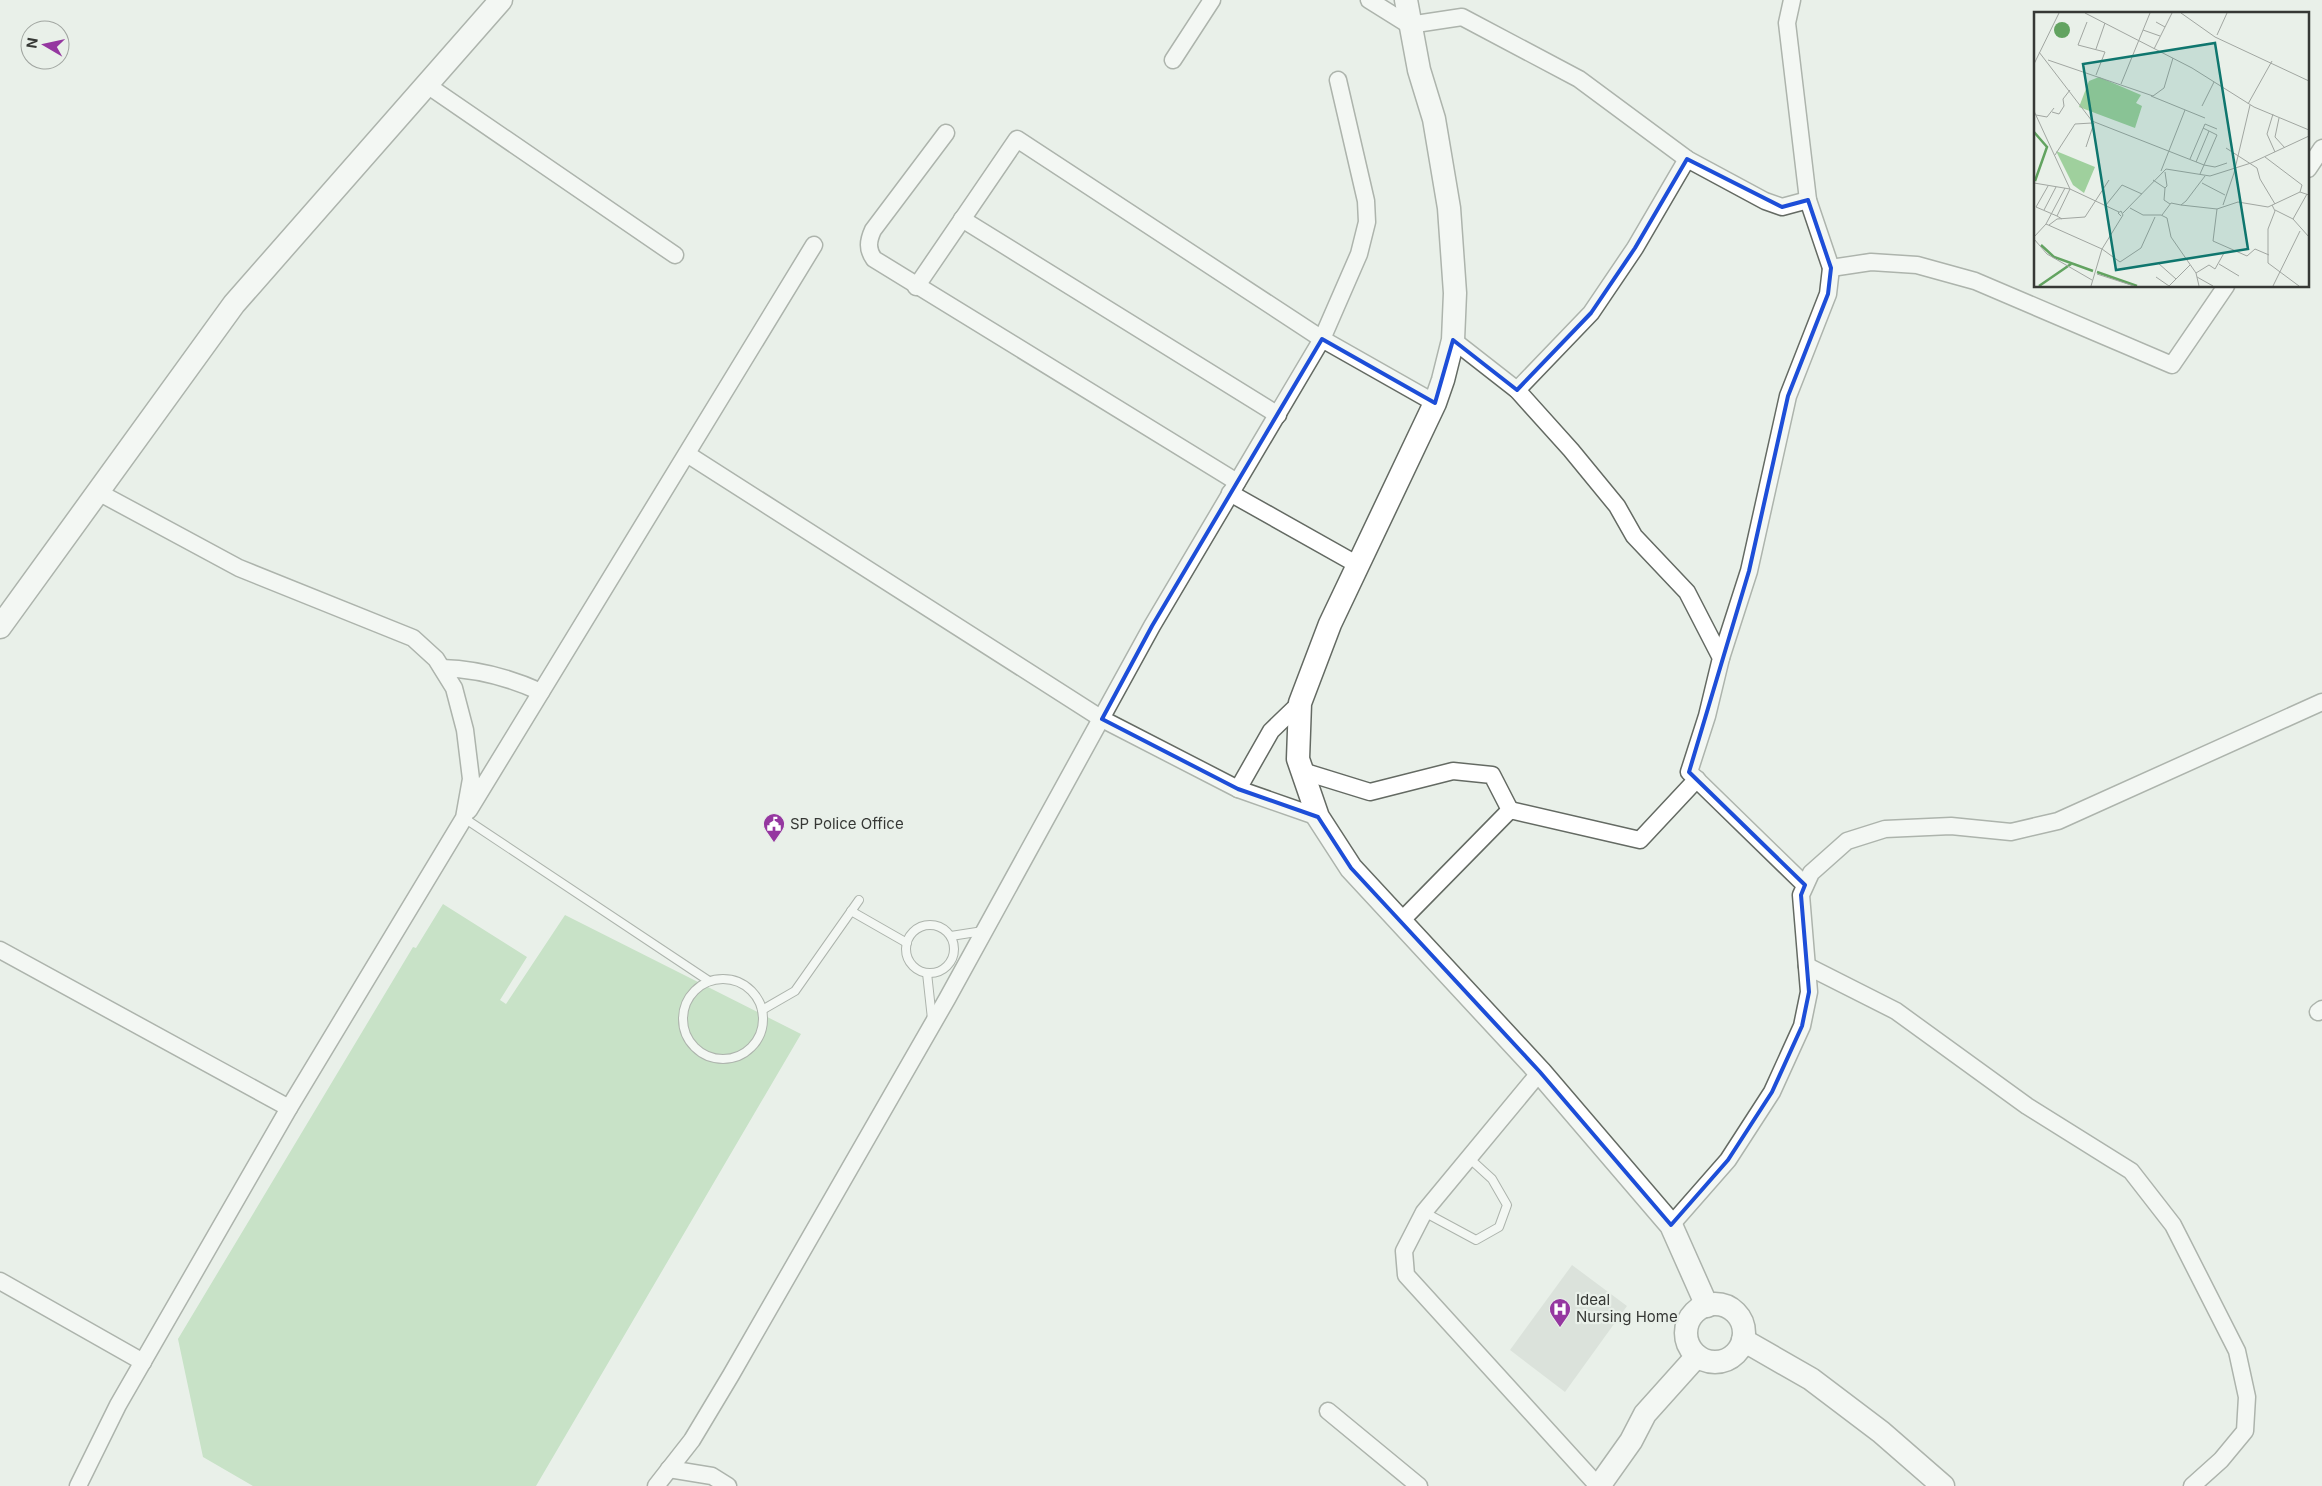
<svg xmlns="http://www.w3.org/2000/svg" width="2322" height="1486" viewBox="0 0 2322 1486" font-family="Inter,sans-serif">
	<style>
		.green { fill: #9fd09d }
		.building { fill: #cad1ca }
		.lines { fill: none; stroke-linecap: round; stroke-linejoin: round }
		.lane-casing { stroke: #646a63; stroke-width: 10 }
		.street-casing { stroke: #646a63; stroke-width: 19 }
		.secondary-casing { stroke: #646a63; stroke-width: 25 }
		.lane { stroke: #fff; stroke-width: 8 }
		.street { stroke: #fff; stroke-width: 16 }
		.secondary { stroke: #fff; stroke-width: 22 }
		.marked { fill: none; stroke: #1d4ed8; stroke-width: 4; stroke-linejoin: round }
		.labels { text-anchor: middle; stroke-width: 4.5; stroke-linejoin: round; paint-order: stroke }
		.poi-label { font-size: 15px; fill: #363835; stroke: #e9f0e9; text-anchor: start }
		.inset-river { fill: none; stroke: #62a360; stroke-width: 2.5 }
		.inset-road { fill: none; stroke: #a1a6a1; stroke-width: 1 }
		.view { fill: #0f766e; fill-opacity: 0.15; stroke: #0f766e; stroke-width: 2.5 }
		.inset-edge { fill: none; stroke: #363835; stroke-width: 2.5 }
	</style>
	<rect width="100%" height="100%" fill="#e9f0e9"/>
	<!-- green -->
	<polygon class="green" points="443,904 527,957 500,1000 506,1004 565,915 801,1034 536,1486 253,1486 203,1457 178,1339 413,947 416,948"/>
	<!-- building -->
	<polygon class="building" points="1572,1265 1627,1306 1565,1392 1510,1350"/>
	<g class="lines">
		<!-- lane casing -->
		<g class="lane-casing">
			<g id="lane">
				<polyline points="464,818 709,981"/>
				<polyline points="851,911 907,943"/>
				<circle cx="930" cy="949" r="24"/>
				<polyline points="951,936 983,931"/>
				<polyline points="927,973 932,1019"/>
				<circle cx="723" cy="1019" r="40"/>
				<polyline points="762,1010 795,991 859,900"/>
				<polyline points="1424,1212 1476,1240 1499,1227 1507,1205 1492,1179 1469,1158"/>
			</g>
		</g>
		<!-- street casing -->
		<g class="street-casing">
			<g id="street">
				<polyline points="1369,0 1409,25 1462,17 1579,79 1687,159 1765,201 1782,207 1808,200"/>
				<polyline points="1173,60 1212,0"/>
				<polyline points="427,85 675,255"/>
				<path d="M946,133L873,230C868,241 867,249 874,259L1237,482"/>
				<polyline points="2308,169 2322,148"/>
				<polyline points="962,219 1278,415"/>
				<polyline points="1831,268 1871,262 1917,265 1975,281 2172,365 2226,286"/>
				<polyline points="916,287 1017,139 1322,339 1359,254 1367,222 1366,201 1338,80"/>
				<polyline points="1453,340 1517,390 1571,450 1617,506 1634,536 1687,592 1721,658 1707,716 1689,772 1805,885"/>
				<polyline points="1517,390 1591,313 1635,248 1687,159"/>
				<polyline points="687,454 1102,719 1238,789 1318,817"/>
				<polyline points="1230,493 1358,565"/>
				<polyline points="1721,658 1749,571 1788,396 1828,294 1831,268 1808,200 1787,23 1792,0"/>
				<path d="M442,668C478,669 508,677 541,692"/>
				<polyline points="1302,771 1370,792 1453,771 1492,775 1510,810"/>
				<polyline points="1238,789 1271,731 1300,703"/>
				<polyline points="469,810 814,245"/>
				<polyline points="1401,921 1510,810 1640,840 1697,779"/>
				<polyline points="0,950 289,1108"/>
				<polyline points="1807,966 1896,1011 2027,1106 2131,1171 2173,1225 2237,1351 2247,1397 2245,1431 2221,1460 2192,1486"/>
				<polyline points="2318,1012 2322,1009"/>
				<polyline points="1540,1072 1424,1212 1404,1251 1406,1275 1598,1486"/>
				<polyline points="1671,1225 1728,1160 1772,1092 1802,1026 1809,992 1801,895 1811,873 1847,841 1885,829 1951,826 2011,832 2058,821 2322,702"/>
				<polyline points="0,1281 143,1362"/>
				<polyline points="1328,1411 1419,1486"/>
				<polyline points="669,1469 712,1476 728,1486"/>
				<polyline points="78,1486 118,1405 289,1108 464,818 471,779 465,730 454,688 436,659 413,638 239,568 98,492"/>
				<polyline points="656,1486 692,1440 731,1375 947,999 1152,626 1322,339 1435,403"/>
			</g>
		</g>
		<!-- secondary casing -->
		<g class="secondary-casing">
			<g id="secondary">
				<polyline points="1406,0 1419,70 1434,119 1449,208 1455,293 1453,340 1443,380 1435,403 1330,624 1300,703 1298,759 1318,817 1351,868 1540,1072 1671,1225 1707,1306"/>
				<polyline points="0,627 234,304 501,0"/>
				<circle cx="1715" cy="1333" r="29"/>
				<polyline points="1743,1340 1811,1379 1881,1432 1943,1486"/>
				<polyline points="1599,1486 1631,1441 1645,1414 1697,1356"/>
			</g>
		</g>
		<!-- lane -->
		<use href="#lane" class="lane"/>
		<!-- street -->
		<use href="#street" class="street"/>
		<!-- secondary -->
		<use href="#secondary" class="secondary"/>
	</g>
	<!-- marked area -->
	<path d="M0 0H2322V1486H0ZM1687,159L1782,207L1808,200L1831,268L1828,294L1788,396L1749,571L1689,772L1805,885L1801,895L1809,992L1802,1026L1772,1092L1728,1160L1671,1225L1540,1072L1351,868L1318,817L1238,789L1102,719L1152,626L1322,339L1435,403L1453,340L1517,390L1591,313L1635,248Z" fill="#e9f0e9" fill-opacity=".55" fill-rule="evenodd"/>
	<path class="marked" d="M1687,159L1782,207L1808,200L1831,268L1828,294L1788,396L1749,571L1689,772L1805,885L1801,895L1809,992L1802,1026L1772,1092L1728,1160L1671,1225L1540,1072L1351,868L1318,817L1238,789L1102,719L1152,626L1322,339L1435,403L1453,340L1517,390L1591,313L1635,248Z"/>
	<!-- icons -->
	<defs>
		<g id="civic-pin" transform="scale(1.125)"><path d="M0 17L-7.5 6A9.5 9.5 0 1 1 7.5 6Z" fill="#9537a0" stroke="#e9f0e9"/><path d="M-.6-6.5H3V-4.5H.6V-3L4-1V1h2V6H-6V1h2V-1L-.6-3ZM-1.2 2.5V6h2.4V2.5Z" fill="#fff"/></g>
		<g id="hospital-pin" transform="scale(1.125)"><path d="M0 17L-7.5 6A9.5 9.5 0 1 1 7.5 6Z" fill="#9537a0" stroke="#e9f0e9"/><path d="M-5-5h3v3.5h4V-5h3V5h-3V1.5h-4V5h-3Z" fill="#fff"/></g>
	</defs>
	<g fill-rule="evenodd">
		<use href="#civic-pin" x="774" y="824"/>
		<use href="#hospital-pin" x="1560" y="1309"/>
	</g>
	<g class="labels">
		<!-- poi labels -->
		<g class="poi-label">
			<text x="790" y="829">SP Police Office</text>
			<text x="1576" y="1305">Ideal<tspan x="1576" dy="17">Nursing Home</tspan></text>
		</g>
	</g>
	<!-- overview -->
	<g transform="translate(2034 12)">
		<rect width="275" height="275" fill="#e9f0e9"/>
		<path d="M65,65L107,83L102,91L108,94L101,116L45,95L55,69ZM22,139L61,155L50,181L39,173Z" fill="#9fd09d"/>
		<path d="M20 18a8 8 0 1 1 16 0a8 8 0 1 1-16 0Z" fill="#62a360"/>
		<path class="inset-river" d="M0,120L13,135L1,169M7,233L20,245L59,259M63,260L103,274M5,274L37,252"/>
		<path class="inset-road" d="M51,1L158,56L220,95L275,118M147,1L181,25L275,69M53,10L44,33L71,40L62,63M131,15L138,1M109,18L126,24M183,23L193,1M62,37L71,11M120,37L131,15L122,10M5,40L58,109L170,153L166,162M14,48L119,84L130,76L139,46M0,52L25,1M87,72L116,1M117,84L171,106M214,92L238,49M168,94L180,70M0,99L36,177L23,204L28,207M18,100L25,102L30,94L29,87L36,78M239,102L233,122L241,140M2,103L13,105L20,96M245,106L241,125L251,136M169,116L183,123L170,153L181,155L193,151M52,135L60,111M192,136L223,156L226,167L241,192M21,143L41,112L58,111M231,145L268,173L266,180M156,147L171,112L183,117M162,150L175,119M127,159L151,98M119,168L131,176L130,188L136,192M0,171L36,177L85,200M168,171L191,183M14,174L2,195L23,204M131,176L133,174L131,160M72,193L88,173L108,182M147,193L183,197L204,190L234,195L266,180L275,183M189,193L200,161L216,93M238,193L241,199L234,217V251L265,274M96,196L109,203H127L133,206L137,225L162,261L165,274M183,197L179,229L213,244L221,237L235,243M10,198L22,175M241,198L259,207L275,225M89,201L132,157L176,164L217,151L275,124M128,203L137,191L147,193L152,189L171,164M259,207L273,182M12,212L68,237L86,250L107,236L121,205M15,213L23,207L51,205L75,168M0,225L12,212L31,176M0,227L13,242L58,268M124,251L142,267M185,252L205,264M162,261L175,253L181,257L190,241M63,262L100,274M122,265L135,274L156,253M163,265L179,274M57,274L68,237L89,203L87,199L84,201L87,204M239,274L266,219"/>
		<path class="view" d="M181,31L214,237L82,258L49,52Z"/>
		<rect width="275" height="275" class="inset-edge"/>
	</g>
	<!-- north arrow -->
	<g transform="translate(45 45) rotate(279)"><circle r="24" fill="#e9f0e9" stroke="#a1a6a1"/>
	<path d="M0-4L9 19L0 12L-9 19Z" fill="#9537a0"/>
	<text y="-8" font-size="14" font-weight="bold" text-anchor="middle" fill="#363835">N</text>
	</g>
</svg>
